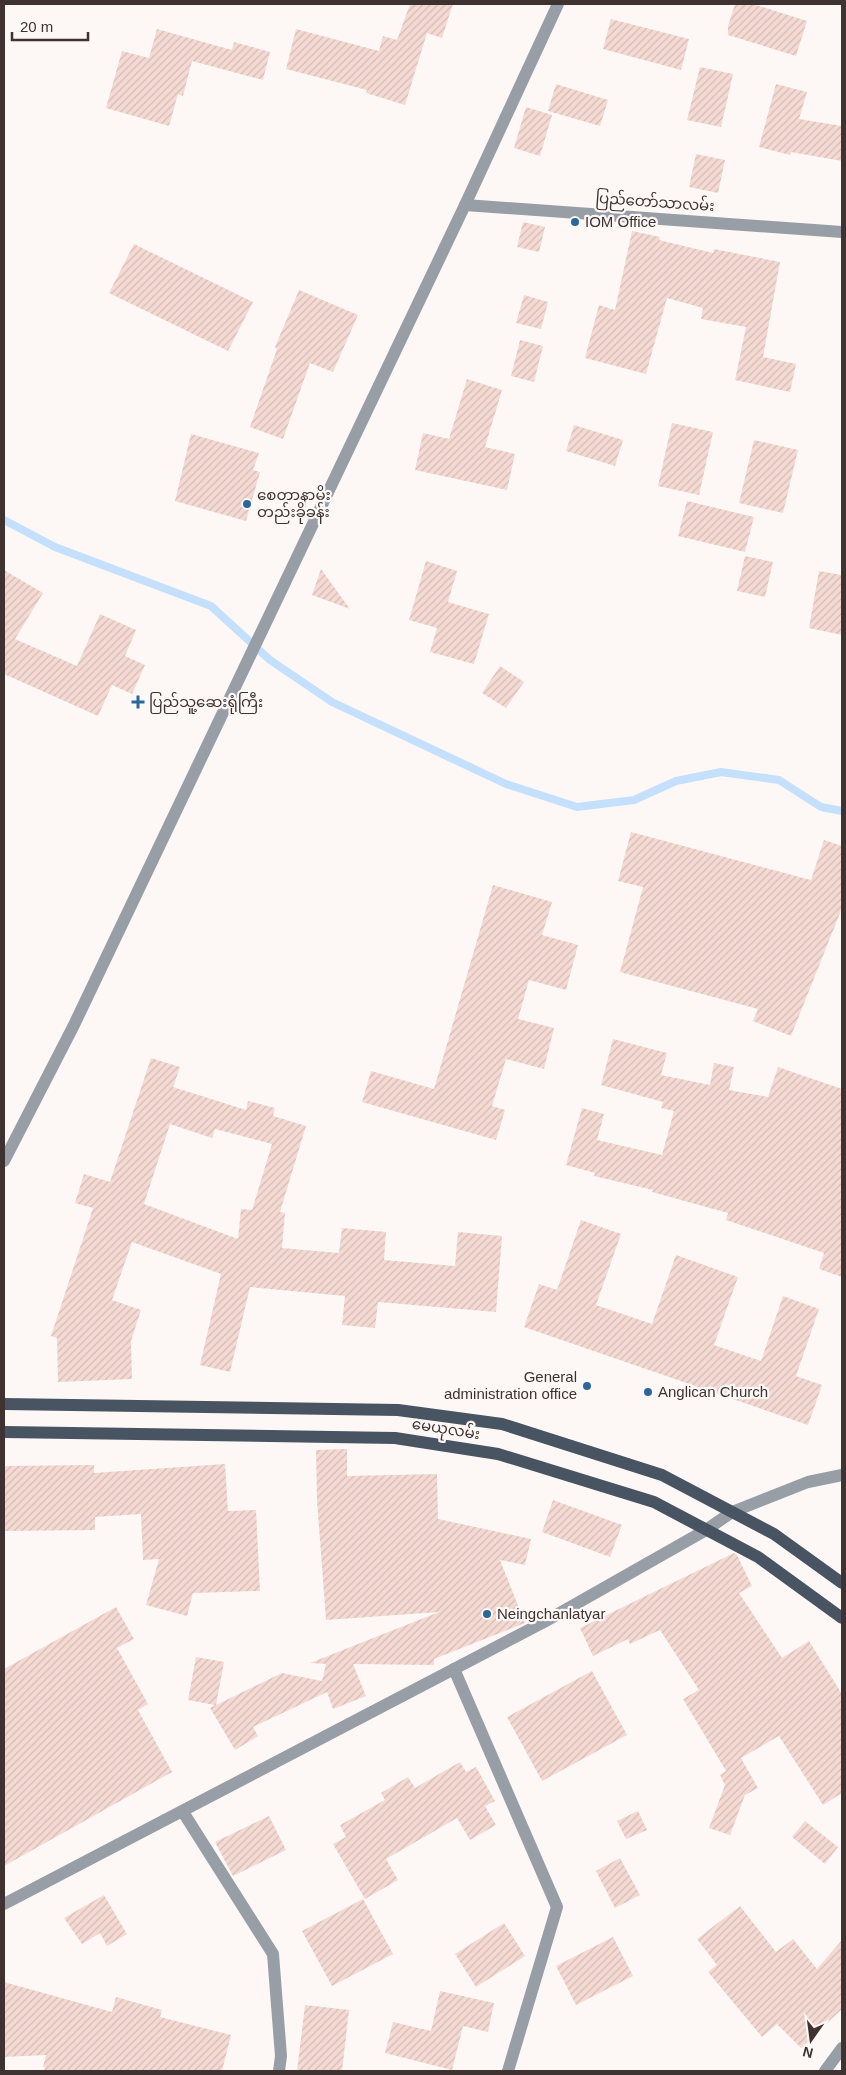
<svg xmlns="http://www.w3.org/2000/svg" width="846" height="2075" viewBox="0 0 846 2075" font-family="Arial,'Noto Sans Myanmar',sans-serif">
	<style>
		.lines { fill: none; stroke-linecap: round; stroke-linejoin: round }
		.stream { stroke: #c4e0fd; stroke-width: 8 }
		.building { fill: url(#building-hatch); fill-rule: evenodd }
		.minor { stroke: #979ea6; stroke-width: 12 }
		.major { stroke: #485462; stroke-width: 12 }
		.poi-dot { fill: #2b669d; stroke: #fdf8f6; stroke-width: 2 }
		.labels { text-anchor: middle; stroke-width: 4.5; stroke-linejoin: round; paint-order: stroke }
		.street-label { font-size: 15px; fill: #3e3331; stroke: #fdf8f6 }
		.poi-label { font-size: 15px; fill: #3e3331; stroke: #fdf8f6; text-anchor: start }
	</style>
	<defs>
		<pattern id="building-hatch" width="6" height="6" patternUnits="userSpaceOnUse" patternTransform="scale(1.25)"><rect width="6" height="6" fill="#f5dad3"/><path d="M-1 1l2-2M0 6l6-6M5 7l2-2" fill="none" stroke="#d3bcb6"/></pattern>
	</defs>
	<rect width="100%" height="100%" fill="#fdf8f6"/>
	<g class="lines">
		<!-- stream -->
		<polyline class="stream" points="4,520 55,547 211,606 270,660 332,702 506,784 577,807 634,800 676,781 721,772 779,780 821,807 842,811"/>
	</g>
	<!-- building -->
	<g class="building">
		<polygon points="410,4 453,4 442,38 427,33 405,105 366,93 367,90 286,69 296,29 379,51 383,36 397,40"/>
		<polygon points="735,4 753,4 807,21 796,56 728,35 728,26"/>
		<polygon points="611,19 689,39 681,70 603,49"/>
		<polygon points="157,29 232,50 234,42 270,52 263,80 192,61 183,96 178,94 169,126 106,108 122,51 149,58"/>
		<polygon points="700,67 733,74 721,127 687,120"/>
		<polygon points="556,84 608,100 600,126 548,111"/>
		<polygon points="776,84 807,92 799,119 842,126 842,161 791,152 790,155 759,147"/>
		<polygon points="526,107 552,115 540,156 514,148"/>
		<polygon points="696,154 725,160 718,193 689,187"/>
		<polygon points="523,222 545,227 539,252 517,247"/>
		<polygon points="632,231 660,237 659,240 713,253 714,249 780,262 763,357 796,364 790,392 735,380 746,327 701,319 703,308 667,298 646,374 585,358 599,305 615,310"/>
		<polygon points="134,244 253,302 228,351 109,293"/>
		<polygon points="299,290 358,315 333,372 310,363 283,439 250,427 277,349 275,347"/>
		<polygon points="524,295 548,302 541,329 516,323"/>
		<polygon points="520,340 543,346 534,382 511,376"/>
		<polygon points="467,379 502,390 485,447 515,454 507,490 415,470 423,433 449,439"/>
		<polygon points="672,423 713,432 699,495 658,486"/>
		<polygon points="574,425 623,440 615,466 566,451"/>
		<polygon points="191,434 259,453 253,470 260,472 246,521 175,501"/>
		<polygon points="754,440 798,450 783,513 739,503"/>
		<polygon points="687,501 754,517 745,552 678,536"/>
		<polygon points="745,556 773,562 765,597 737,591"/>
		<polygon points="426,561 457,571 448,602 489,614 474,664 430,652 437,628 409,620"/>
		<polygon points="321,569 350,609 312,595"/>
		<polygon points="4,570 43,593 15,639 77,666 100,614 136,630 125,656 145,665 132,694 112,685 98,716 4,674"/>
		<polygon points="819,571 842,575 842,635 809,628"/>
		<polygon points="500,666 524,682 506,708 482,693"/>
		<polygon points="631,832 811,880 824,840 842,846 842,908 791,1036 753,1021 758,1009 620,972 643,887 618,881"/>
		<polygon points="493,885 552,902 542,935 578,945 566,990 529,980 518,1019 554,1028 544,1069 506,1059 492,1106 505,1110 496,1140 362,1102 371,1071 434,1089"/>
		<polygon points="613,1039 667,1053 661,1075 710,1085 714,1063 734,1067 729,1090 768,1097 778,1067 842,1089 842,1277 819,1269 824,1253 726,1220 728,1213 652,1192 653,1190 594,1176 595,1173 566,1165 582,1108 604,1114 597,1140 662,1155 674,1111 661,1108 663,1102 601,1085"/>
		<path d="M151,1058L180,1067L173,1087L246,1110L248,1101L275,1108L273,1116L306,1126L280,1212L285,1213L282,1248L339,1253L342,1228L386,1232L384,1260L455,1266L458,1232L502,1236L496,1312L378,1302L375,1328L342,1325L345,1296L250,1287L230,1372L200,1365L221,1274L132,1242L112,1300L141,1310L131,1341L132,1379L58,1382L57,1338L51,1336L93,1208L75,1203L84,1174L110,1182ZM170,1124L212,1138L215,1129L272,1144L252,1210L241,1209L238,1239L144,1204Z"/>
		<polygon points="581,1220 621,1234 596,1305 652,1324 676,1255 738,1277 714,1345 761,1361 783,1296 819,1309 796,1376 822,1385 808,1425 524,1327 539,1284 557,1290"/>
		<polygon points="347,1449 347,1476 437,1474 438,1519 531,1539 525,1565 500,1560 525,1623 434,1659 434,1665 353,1664 366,1696 333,1709 327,1692 253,1727 258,1736 235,1750 210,1708 215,1705 188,1700 196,1657 224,1662 216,1705 282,1673 322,1681 326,1664 310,1663 439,1612 326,1620 317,1500 316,1450"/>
		<polygon points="225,1464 228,1511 256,1510 260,1591 193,1593 187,1616 146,1605 159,1559 143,1560 141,1514 95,1517 95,1530 4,1531 4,1466 94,1465 94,1473"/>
		<polygon points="553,1500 622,1525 610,1557 542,1532"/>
		<polygon points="734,1553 737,1555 752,1586 739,1593 782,1658 809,1641 842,1694 842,1793 823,1805 779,1736 741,1758 758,1788 745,1795 730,1835 709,1828 725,1785 720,1775 726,1771 683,1699 699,1690 660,1630 630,1644 628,1639 593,1656 580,1628"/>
		<polygon points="116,1607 134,1639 117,1648 148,1704 138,1710 172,1772 4,1866 4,1669"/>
		<polygon points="592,1671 627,1735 542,1781 507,1717"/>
		<polygon points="460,1762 466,1772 476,1767 495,1801 485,1806 496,1825 470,1840 457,1818 386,1859 398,1880 365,1899 333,1844 346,1837 340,1825 385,1800 381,1793 408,1777 415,1788"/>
		<polygon points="638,1811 647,1830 626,1839 617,1821"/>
		<polygon points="269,1816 286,1850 233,1876 215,1842"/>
		<polygon points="805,1821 838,1847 825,1864 792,1837"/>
		<polygon points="620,1858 640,1895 615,1908 596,1871"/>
		<polygon points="104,1895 127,1934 107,1946 100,1933 82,1944 64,1918"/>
		<polygon points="363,1899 393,1954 332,1986 302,1931"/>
		<polygon points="740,1906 776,1952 793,1939 817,1969 842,1940 842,2009 801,2048 777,2024 762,2037 708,1972 717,1965 697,1939"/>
		<polygon points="504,1923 525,1956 476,1987 455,1954"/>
		<polygon points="613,1937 633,1976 576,2005 556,1966"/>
		<polygon points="4,1982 112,2012 116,1997 162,2010 160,2017 231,2035 222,2071 44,2071 45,2067 43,2067 46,2055 4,2057"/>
		<polygon points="440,1991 494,2003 488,2032 463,2026 452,2070 385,2053 393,2022 431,2031"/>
		<polygon points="305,2005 349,2010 342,2071 297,2071"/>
	</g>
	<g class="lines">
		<!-- minor -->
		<g class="minor">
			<polyline points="465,205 842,232"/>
			<polyline points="4,1161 74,1025 465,205 558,4"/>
			<polyline points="454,1669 557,1907 508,2071"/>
			<polyline points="183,1812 273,1954 281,2056 279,2071"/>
			<polyline points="4,1904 544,1622 706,1530 732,1512 808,1482 842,1475"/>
			<polyline points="825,2071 842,2048"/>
		</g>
		<!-- major -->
		<g class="major">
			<polyline points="4,1404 398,1410 502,1424 662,1475 774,1534 842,1583"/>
			<polyline points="4,1432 395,1438 498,1454 654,1502 758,1557 842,1618"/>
		</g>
	</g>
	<!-- markers -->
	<g class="poi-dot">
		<circle cx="575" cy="222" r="5"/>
		<circle cx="247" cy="504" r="5"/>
		<path d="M135.5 694.5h5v5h5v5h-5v5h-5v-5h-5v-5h5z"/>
		<circle cx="587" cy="1386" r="5"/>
		<circle cx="648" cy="1392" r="5"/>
		<circle cx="487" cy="1614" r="5"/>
	</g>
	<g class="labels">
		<!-- street labels -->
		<g class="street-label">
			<text transform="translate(655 202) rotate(4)" y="5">ပြည်တော်သာလမ်း</text>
			<text transform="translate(446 1429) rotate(9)" y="5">မေယုလမ်း</text>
		</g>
		<!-- poi labels -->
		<g class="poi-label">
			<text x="585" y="227">IOM Office</text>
			<text x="257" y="500">စေတာနာမိုး<tspan x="257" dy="17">တည်းခိုခန်း</tspan></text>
			<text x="149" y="707">ပြည်သူ့ဆေးရုံကြီး</text>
			<text x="577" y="1382" text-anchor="end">General<tspan x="577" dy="17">administration office</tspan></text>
			<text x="658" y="1397">Anglican Church</text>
			<text x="497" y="1619">Neingchanlatyar</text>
		</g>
	</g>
	<!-- border -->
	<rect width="846" height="2075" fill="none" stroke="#3e3331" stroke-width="10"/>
	<!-- north arrow -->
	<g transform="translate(811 2040) rotate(194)" stroke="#fdf8f6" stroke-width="4" paint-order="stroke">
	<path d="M0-4L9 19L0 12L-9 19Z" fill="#3e3331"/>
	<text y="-8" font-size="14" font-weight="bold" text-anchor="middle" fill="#3e3331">N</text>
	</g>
	<!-- scale -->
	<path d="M12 32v8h76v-8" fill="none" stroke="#3e3331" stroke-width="2.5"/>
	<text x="20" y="32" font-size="15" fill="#3e3331" stroke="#fdf8f6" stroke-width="4" paint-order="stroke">20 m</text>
</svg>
